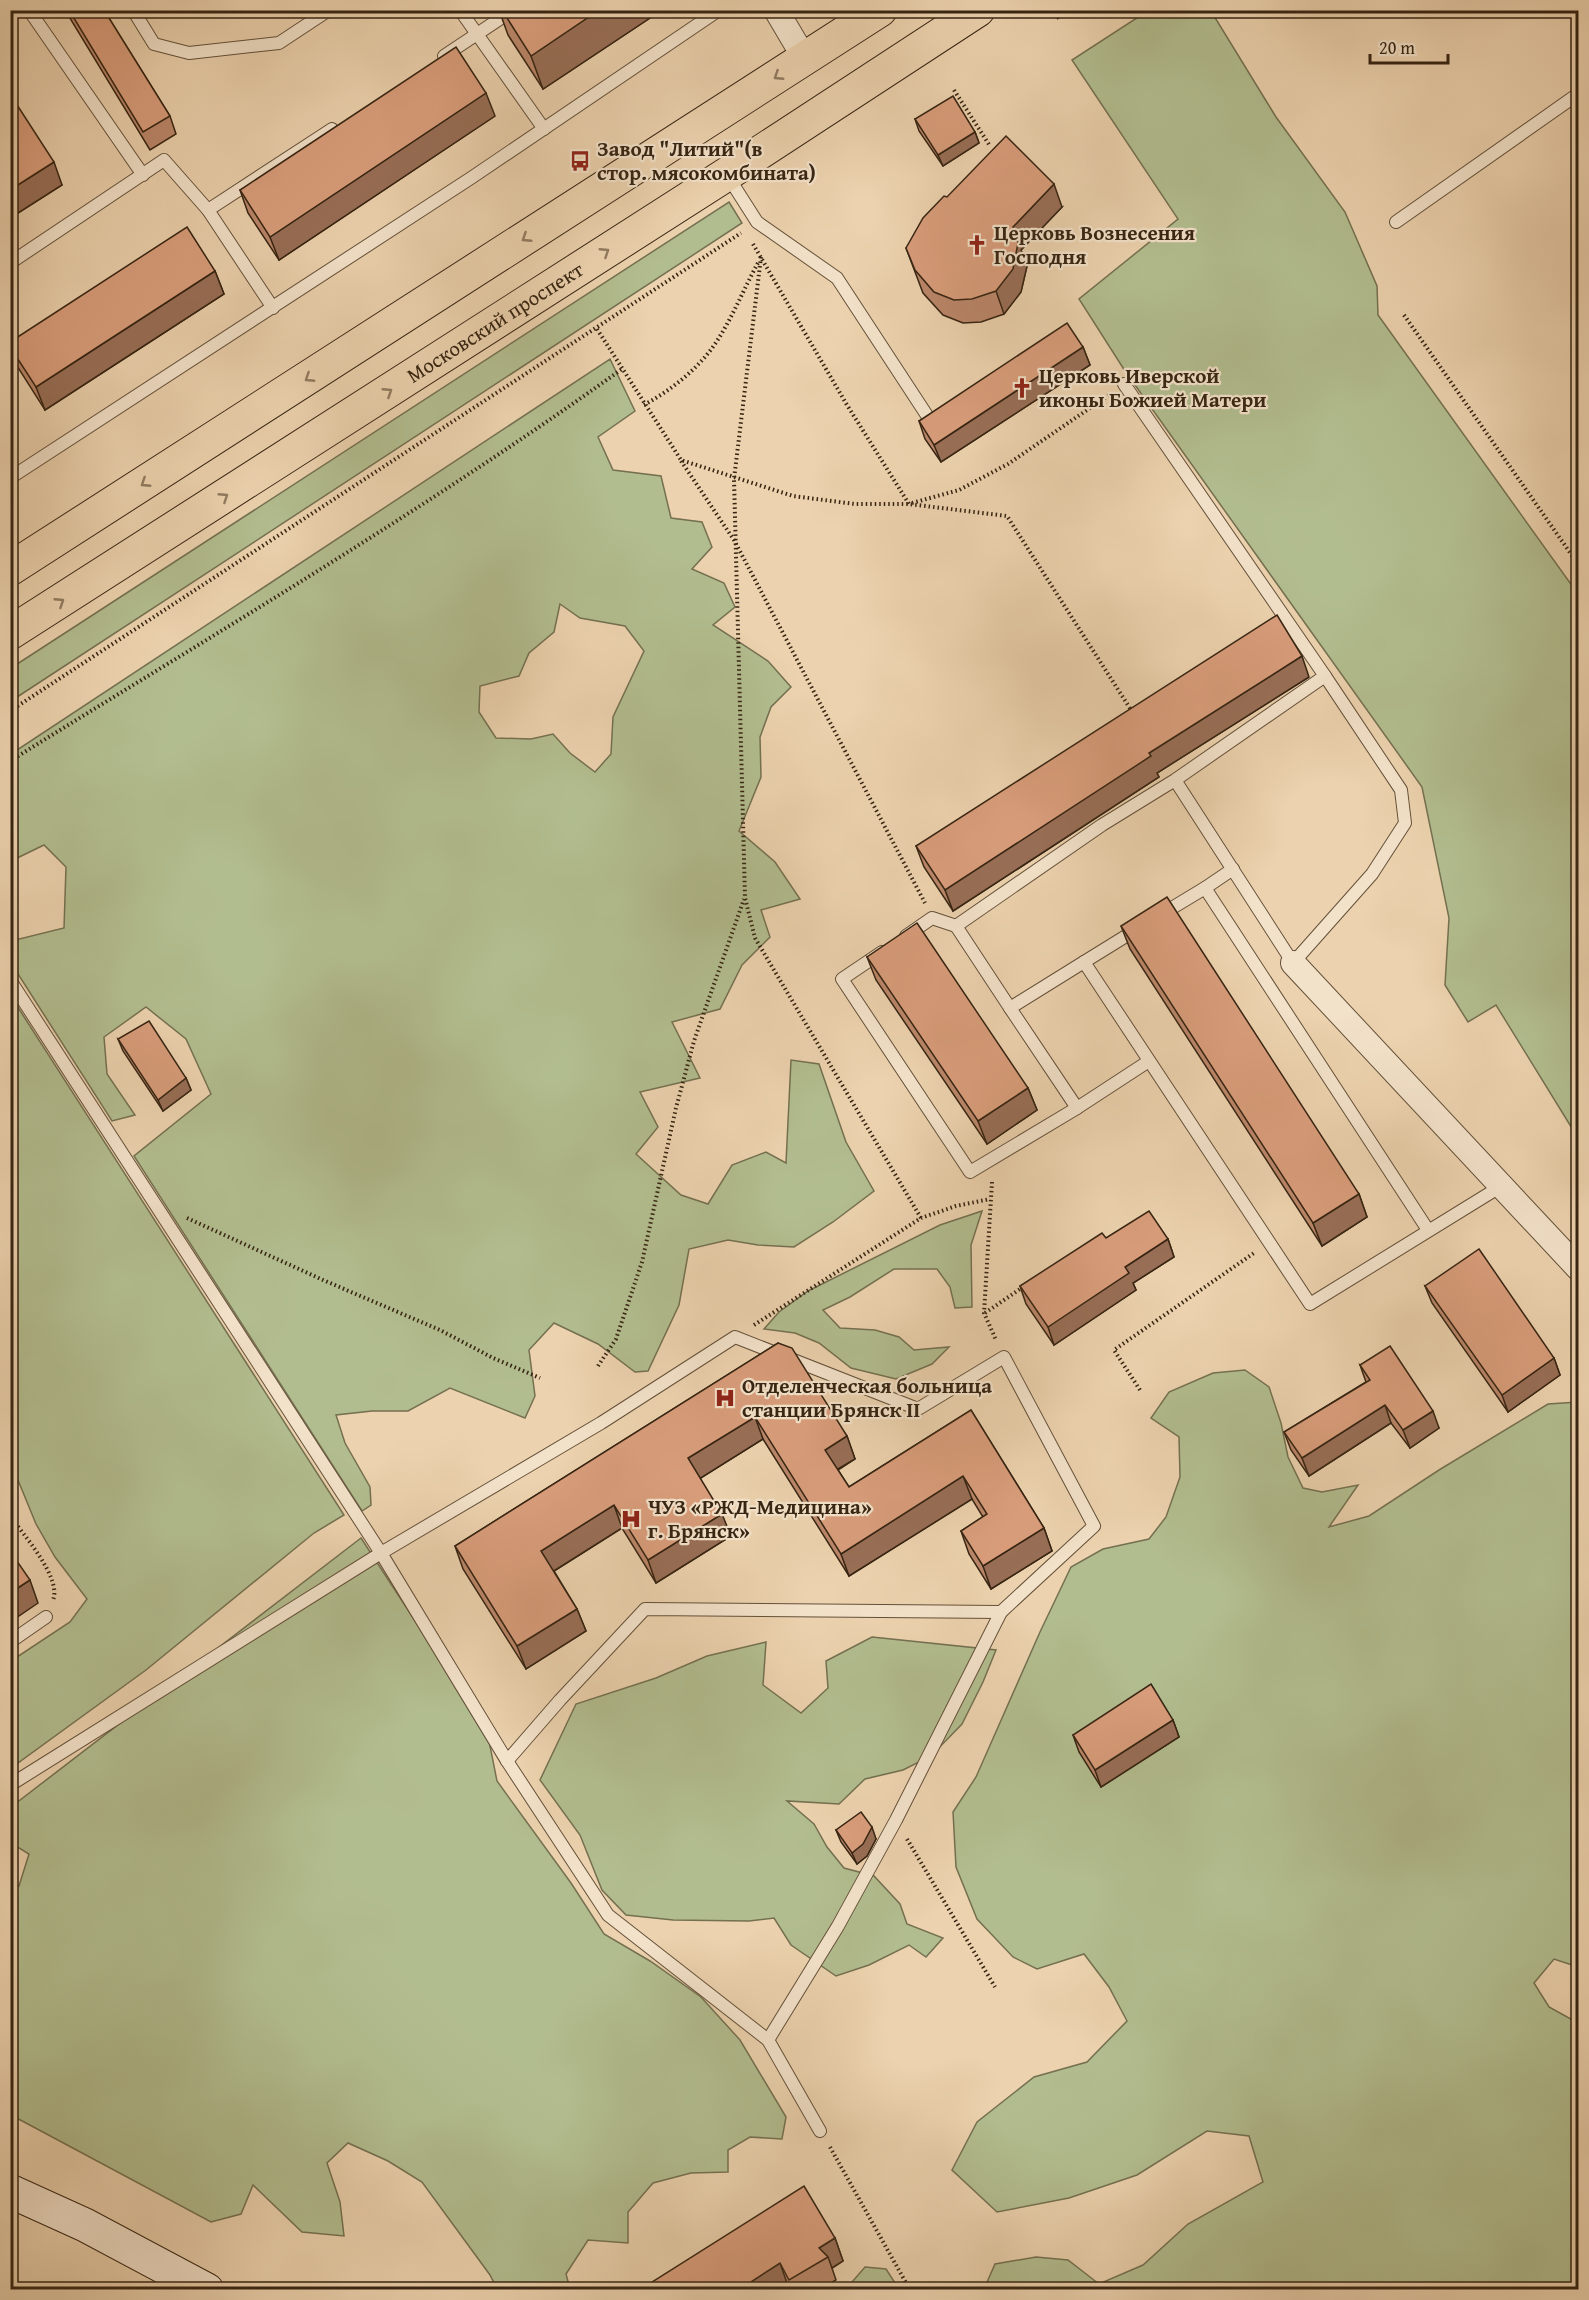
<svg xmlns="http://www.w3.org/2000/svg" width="1589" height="2300" viewBox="0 0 1589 2300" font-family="'Gentium Book Plus',serif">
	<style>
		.green { fill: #b2bd8f; stroke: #747050; stroke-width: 1.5; fill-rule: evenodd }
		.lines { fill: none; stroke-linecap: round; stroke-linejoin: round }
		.lane-casing { stroke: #645039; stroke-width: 14 }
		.street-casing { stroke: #645039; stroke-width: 26 }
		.secondary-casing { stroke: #362412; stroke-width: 35 }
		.primary-casing { stroke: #362412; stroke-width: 35 }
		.path { stroke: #362412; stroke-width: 4; stroke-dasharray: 1.5 3; stroke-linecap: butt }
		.lane { stroke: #f3e2ca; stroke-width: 12 }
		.street { stroke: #f3e2ca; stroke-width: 24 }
		.secondary { stroke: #f3e2ca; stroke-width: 33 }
		.primary { stroke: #ecd2ae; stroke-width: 33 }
		.wall { fill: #bb876a; stroke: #362412; stroke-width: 1.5 }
		.shaded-wall { fill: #986e56; stroke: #362412; stroke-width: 1.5 }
		.building { fill: #d99d7b; stroke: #362412; stroke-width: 1.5 }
		.oneway { stroke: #917b60 }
		.labels { text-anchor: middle; stroke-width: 4.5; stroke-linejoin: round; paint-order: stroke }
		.poi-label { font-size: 21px; font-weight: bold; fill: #362412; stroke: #f3e2ca; text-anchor: start }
		.street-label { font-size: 21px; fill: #362412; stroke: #f3e2ca }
	</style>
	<rect width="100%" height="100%" fill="#ecd2ae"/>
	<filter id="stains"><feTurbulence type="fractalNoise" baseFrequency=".00333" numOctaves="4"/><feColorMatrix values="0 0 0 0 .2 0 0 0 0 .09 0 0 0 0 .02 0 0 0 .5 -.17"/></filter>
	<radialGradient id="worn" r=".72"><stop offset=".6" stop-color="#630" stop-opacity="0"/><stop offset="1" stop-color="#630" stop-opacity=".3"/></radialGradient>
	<!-- green -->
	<g class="green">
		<polygon points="1149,10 1211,11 1276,117 1345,212 1377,286 1378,315 1578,594 1578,1138 1496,1005 1468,1022 1445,985 1449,918 1422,787 1125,371 1079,299 1178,219 1072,60"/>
		<polygon points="729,202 742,223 11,701 11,668"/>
		<path d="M610,359L635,411L598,437L613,470L661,476L671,518L702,522L712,547L692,569L724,583L735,607L713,625L768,661L791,687L771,707L760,737L761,777L739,831L775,862L800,899L761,910L770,937L742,965L720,1009L672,1022L700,1078L640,1092L658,1127L636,1154L681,1195L708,1204L732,1165L766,1152L786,1163L791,1060L819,1064L846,1142L874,1191L833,1222L794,1247L758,1245L728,1240L689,1249L679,1305L648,1371L635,1372L598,1344L554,1323L529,1350L535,1396L525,1418L450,1388L408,1411H372L336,1415L345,1443L370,1487L371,1505L362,1511L134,1156L211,1094L186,1039L146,1007L104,1037L107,1074L135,1115L112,1121L11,963V941L64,928L66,867L44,845L11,861V754ZM560,604L580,618L625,626L644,651L613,717L611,754L595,772L570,753L553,734L531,739L496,738L479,712L480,686L519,676L529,653L554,632Z"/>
		<polygon points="10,995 344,1515 314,1533 146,1670 11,1768 11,1661 70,1622 87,1599 55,1557 36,1524 11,1463"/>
		<polygon points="982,1211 971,1245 972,1307 955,1308 950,1287 937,1269 894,1269 850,1297 823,1310 840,1328 875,1330 899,1337 914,1350 949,1347 932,1364 896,1379 851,1368 819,1343 795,1333 764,1329 779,1312 808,1291 940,1225"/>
		<polygon points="1245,1370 1269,1387 1281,1423 1288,1457 1303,1488 1322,1492 1358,1485 1329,1527 1369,1516 1439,1470 1548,1404 1578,1402 1578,1967 1554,1959 1534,1983 1549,2007 1578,2023 1578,2289 984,2289 995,2264 1036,2257 1068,2260 1099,2284 1143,2265 1188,2224 1263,2182 1249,2136 1207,2131 1137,2175 1069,2198 997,2212 952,2170 977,2122 1034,2077 1087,2062 1127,2021 1109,1987 1084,1954 1037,1969 1013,1957 977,1919 956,1867 953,1812 976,1777 1040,1632 1071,1567 1103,1549 1149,1539 1166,1517 1180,1477 1179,1437 1151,1418 1169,1392 1213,1373"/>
		<polygon points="361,1538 487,1731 497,1781 571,1883 604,1934 650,1961 701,1997 740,2040 786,2117 782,2139 750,2137 728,2150 728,2172 691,2173 653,2183 628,2212 628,2243 588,2240 566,2274 570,2289 497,2289 490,2275 422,2182 388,2161 348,2143 327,2163 340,2202 344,2236 302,2232 253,2185 241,2214 211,2222 11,2115 10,1886 19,1886 29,1854 11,1843 11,1807"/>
		<polygon points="872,1637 996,1650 983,1682 962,1724 931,1756 903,1770 865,1779 839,1804 787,1801 814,1824 827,1847 844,1868 874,1876 900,1904 907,1924 943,1938 926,1957 909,1945 869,1965 836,1976 791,1945 774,1918 749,1921 673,1920 626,1915 602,1890 580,1835 540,1780 576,1704 656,1678 707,1656 766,1642 763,1685 801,1713 828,1688 826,1661"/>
		<polygon points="865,2267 886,2269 899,2289 846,2289"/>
	</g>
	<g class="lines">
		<!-- lane casing -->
		<g class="lane-casing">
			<g id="lane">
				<polyline points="29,10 143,175"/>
				<polyline points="133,10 154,44 189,53 279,43 329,10"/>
				<polyline points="460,10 544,129"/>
				<polyline points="444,56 513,10"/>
				<polyline points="727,175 757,222 837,278 928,417"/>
				<polyline points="208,210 332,129"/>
				<polyline points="1396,222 1578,94"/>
				<polyline points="10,263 164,160 208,210 273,308"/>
				<polyline points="1124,384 1325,676"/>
				<polyline points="10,478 471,178 719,10"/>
				<polyline points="1233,869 1205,888 1428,1230"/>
				<polyline points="1162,914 1205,888"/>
				<polyline points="956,926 1010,1008"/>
				<polyline points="1139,928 1084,962 1310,1304 1503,1185"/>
				<polyline points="906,936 932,918 956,926 1102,825 1175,780 1325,676 1401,790 1405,823 1372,874 1293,963 1175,780"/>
				<polyline points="882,952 842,979 970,1172 1077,1108 1149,1061"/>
				<polyline points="10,980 381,1553 507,1761 608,1915 768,2040 820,2131"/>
				<polyline points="1077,1108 1010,1008 1084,962"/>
				<polyline points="10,1642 46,1617"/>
				<polyline points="10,1785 381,1553 601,1423 735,1337 918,1409 1004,1357 1094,1526 1001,1612 645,1609 560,1700 507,1761"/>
				<polyline points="768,2040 838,1926 896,1820 1001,1612"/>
			</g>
		</g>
		<!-- street casing -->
		<g class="street-casing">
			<g id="street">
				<polyline points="776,10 805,59"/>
				<polyline points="1293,963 1578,1268"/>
			</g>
		</g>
		<!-- secondary casing -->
		<g class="secondary-casing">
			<polyline id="secondary" points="10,2191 85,2225 207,2290"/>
		</g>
		<!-- primary casing -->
		<g class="primary-casing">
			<g id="primary">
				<polyline points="10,569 880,10"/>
				<path id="s1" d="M10,633L727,174L978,10"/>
			</g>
		</g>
		<!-- path -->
		<g class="path">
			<polyline points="1053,10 1060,20"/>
			<polyline points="954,90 990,146"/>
			<polyline points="753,244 847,405 909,504"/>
			<polyline points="761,257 734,479 745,898 755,938 921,1218"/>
			<polyline points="1404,315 1578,564"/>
			<polyline points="597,329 681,460 793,496 855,504 909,504 1007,516 1133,713"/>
			<path d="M644,405C671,390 697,370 715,344C732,319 744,288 759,261"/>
			<polyline points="681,461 734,540 925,903"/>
			<polyline points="912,503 959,490 1008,464 1109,395"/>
			<polyline points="10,711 741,233"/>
			<path d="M10,761C216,633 425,510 622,369"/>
			<polyline points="992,1182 984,1313 996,1340"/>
			<polyline points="187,1218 323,1280 440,1330 493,1358 540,1378"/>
			<polyline points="985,1313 1023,1287"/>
			<polyline points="754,1325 921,1218 956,1206 990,1199"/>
			<polyline points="598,1366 616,1339 642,1262 676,1108 694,1041 744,899"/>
			<polyline points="1140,1390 1114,1350 1254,1253"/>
			<path d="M10,1516C23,1534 62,1578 53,1600"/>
			<polyline points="907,1839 995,1987"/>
			<polyline points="830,2147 910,2290"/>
		</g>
		<!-- lane -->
		<use href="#lane" class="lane"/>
		<!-- street -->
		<use href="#street" class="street"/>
		<!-- secondary -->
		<use href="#secondary" class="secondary"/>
		<!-- primary -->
		<use href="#primary" class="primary"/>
	</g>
	<!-- wall -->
	<g class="wall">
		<polygon points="65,10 104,10 170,116 176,134 150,150"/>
		<polygon points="499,10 662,10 543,89 508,35"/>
		<polygon points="10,94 62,185 18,213 10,201"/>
		<polygon points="495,116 279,260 248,213 240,190"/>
		<polygon points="915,119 975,132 979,143 943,166 919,131"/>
		<polygon points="1062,207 1021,250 1027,266 1021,292 1004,314 981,322 963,323 943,315 923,293 906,248"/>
		<polygon points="215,271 224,294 45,410 17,366 10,350 10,342"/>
		<polygon points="1083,347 1090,365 941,462 925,439 919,421"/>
		<polygon points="1309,677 1157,773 1159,777 953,911 924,867 916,846"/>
		<polygon points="1121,926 1359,1194 1367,1217 1322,1246 1130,949"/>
		<polygon points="867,957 1028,1088 1037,1110 987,1144 876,980"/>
		<polygon points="118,1039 186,1078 191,1090 163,1111 123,1051"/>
		<polygon points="1106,1238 1168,1239 1174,1257 1133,1283 1136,1290 1054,1345 1026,1304 1020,1286"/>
		<polygon points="1425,1286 1554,1358 1560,1375 1508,1412 1432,1303"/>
		<polygon points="778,1343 847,1436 855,1459 838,1470 849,1487 971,1410 1044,1528 1052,1551 991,1589 969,1554 961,1531 983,1517 972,1499 849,1576 763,1439 700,1478 731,1536 656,1583 622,1528 554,1571 577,1609 586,1631 526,1669 463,1569 455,1546"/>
		<polygon points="1360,1365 1439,1428 1410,1448 1391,1423 1309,1476 1291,1450 1284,1432 1366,1382"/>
		<polygon points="1173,1720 1179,1737 1101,1787 1079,1752 1073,1735"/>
		<polygon points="836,1830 876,1839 867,1856 857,1864 841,1842"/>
		<polygon points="835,2238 843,2261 832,2268 836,2280 820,2289 790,2289 788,2286 641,2289"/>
	</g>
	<!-- shaded-wall -->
	<g class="shaded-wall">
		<polygon points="599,10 662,10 543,89 531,56"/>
		<polygon points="486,93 495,116 279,260 270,237"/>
		<polygon points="975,132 979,143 943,166 938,155"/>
		<polygon points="54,162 62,185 18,213 10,190"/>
		<polygon points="1054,184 1062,207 1021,250 1027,266 1021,292 1004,314 996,291 1013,227"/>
		<polygon points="215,271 224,294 45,410 36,387"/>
		<polygon points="1083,347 1090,365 941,462 934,445"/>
		<polygon points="1302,656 1309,677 1157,773 1159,777 953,911 945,890 1149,753"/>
		<polygon points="186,1078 191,1090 163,1111 158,1100"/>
		<polygon points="1028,1088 1037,1110 987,1144 978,1121"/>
		<polygon points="1359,1194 1367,1217 1322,1246 1313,1223"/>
		<polygon points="1168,1239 1174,1257 1133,1283 1136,1290 1054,1345 1048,1327 1125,1267"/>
		<polygon points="1554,1358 1560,1375 1508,1412 1502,1395"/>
		<polygon points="1385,1405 1391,1423 1309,1476 1302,1458"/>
		<polygon points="1433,1411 1439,1428 1410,1448 1403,1430"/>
		<polygon points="755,1417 763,1439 696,1481 688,1458"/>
		<polygon points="847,1436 855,1459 833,1472 825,1450"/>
		<polygon points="963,1476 972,1499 849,1576 841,1554"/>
		<polygon points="614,1505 622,1528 549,1574 541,1551"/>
		<polygon points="722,1514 731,1536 656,1583 648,1560"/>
		<polygon points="1044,1528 1052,1551 991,1589 983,1566"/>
		<polygon points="30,1580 38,1603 10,1622 10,1593"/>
		<polygon points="577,1609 586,1631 526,1669 517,1646"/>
		<polygon points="1173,1720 1179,1737 1101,1787 1095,1770"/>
		<polygon points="872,1827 876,1839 867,1856 857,1864 852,1853"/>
		<polygon points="835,2238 843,2261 832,2268 828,2257 819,2248"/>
		<polygon points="780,2263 788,2286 783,2289 744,2289 743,2287"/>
	</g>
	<!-- building -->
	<g class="building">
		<polygon points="69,10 104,10 170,116 143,132"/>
		<polygon points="502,10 599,10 531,56"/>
		<polygon points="456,47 486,93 270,237 240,190"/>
		<polygon points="10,94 54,162 10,190"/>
		<polygon points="953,96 975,132 938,155 915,119"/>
		<polygon points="1006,136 1054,184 1013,227 1018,243 1013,269 996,291 972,299 954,300 934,292 915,270 906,248 923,218 944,196 947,197"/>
		<polygon points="187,227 215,271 36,387 10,347 10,342"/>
		<polygon points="1067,323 1083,347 934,445 919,421"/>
		<polygon points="1277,615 1302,656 1149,753 1151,756 945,890 916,846"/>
		<polygon points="1167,897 1359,1194 1313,1223 1121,926"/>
		<polygon points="917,923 1028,1088 978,1121 867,957"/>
		<polygon points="149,1021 186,1078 158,1100 118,1039"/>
		<polygon points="1149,1211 1168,1239 1125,1267 1129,1273 1048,1327 1020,1286 1102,1233 1106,1238"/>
		<polygon points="1479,1249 1554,1358 1502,1395 1425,1286"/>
		<polygon points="778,1343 792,1348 847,1436 825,1450 849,1487 971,1410 1044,1528 983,1566 961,1531 987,1514 963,1476 841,1554 755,1417 688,1458 722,1514 648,1560 614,1505 541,1551 577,1609 517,1646 455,1546"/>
		<polygon points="1390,1346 1433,1411 1403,1430 1385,1405 1302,1458 1284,1432 1370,1380 1360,1365"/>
		<polygon points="10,1551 30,1580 10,1593"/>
		<polygon points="1151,1684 1173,1720 1095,1770 1073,1735"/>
		<polygon points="861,1812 872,1827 863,1844 852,1853 836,1830"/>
		<polygon points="804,2186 835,2238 819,2248 828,2257 789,2280 780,2263 743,2287 745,2289 641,2289"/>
	</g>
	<!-- one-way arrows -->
	<defs><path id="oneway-chevron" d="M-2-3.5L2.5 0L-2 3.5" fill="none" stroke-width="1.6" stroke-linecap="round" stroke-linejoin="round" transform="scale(1.5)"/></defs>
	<g class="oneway">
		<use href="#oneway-chevron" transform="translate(778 76) rotate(147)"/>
		<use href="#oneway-chevron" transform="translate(526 238) rotate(147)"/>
		<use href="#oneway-chevron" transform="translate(605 252) rotate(-33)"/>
		<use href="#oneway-chevron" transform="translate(309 378) rotate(147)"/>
		<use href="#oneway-chevron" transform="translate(388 392) rotate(-33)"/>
		<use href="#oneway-chevron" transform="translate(145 483) rotate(147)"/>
		<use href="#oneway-chevron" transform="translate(224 497) rotate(-33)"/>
		<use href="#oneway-chevron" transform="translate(60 602) rotate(-33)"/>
	</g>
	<!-- icons -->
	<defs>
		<g id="bus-bare" transform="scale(1.62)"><path d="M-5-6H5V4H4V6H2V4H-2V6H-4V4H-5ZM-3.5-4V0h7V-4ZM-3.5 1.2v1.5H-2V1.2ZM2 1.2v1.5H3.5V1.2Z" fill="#8f2418" stroke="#f3e2ca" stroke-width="2.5" paint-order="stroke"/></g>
		<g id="church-bare" transform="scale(1.62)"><path d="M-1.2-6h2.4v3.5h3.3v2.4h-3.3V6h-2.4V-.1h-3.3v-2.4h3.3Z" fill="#8f2418" stroke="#f3e2ca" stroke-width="2.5" paint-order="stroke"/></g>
		<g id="hospital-bare" transform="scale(1.62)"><path d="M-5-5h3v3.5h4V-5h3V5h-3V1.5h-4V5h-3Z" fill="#8f2418" stroke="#f3e2ca" stroke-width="2.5" paint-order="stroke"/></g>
	</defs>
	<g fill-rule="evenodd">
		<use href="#bus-bare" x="580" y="161"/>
		<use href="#church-bare" x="977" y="245"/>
		<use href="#church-bare" x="1022" y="388"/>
		<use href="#hospital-bare" x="725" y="1398"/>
		<use href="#hospital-bare" x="631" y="1519"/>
	</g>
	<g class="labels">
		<!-- poi labels -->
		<g class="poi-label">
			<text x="597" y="156">Завод "Литий"(в<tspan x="597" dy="24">стор. мясокомбината)</tspan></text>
			<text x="994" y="240">Церковь Вознесения<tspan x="994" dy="24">Господня</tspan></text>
			<text x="1039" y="383">Церковь Иверской<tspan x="1039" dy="24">иконы Божией Матери</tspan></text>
			<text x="742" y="1393">Отделенческая больница<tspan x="742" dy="24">станции Брянск II</tspan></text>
			<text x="648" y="1514">ЧУЗ «РЖД-Медицина»<tspan x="648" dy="24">г. Брянск»</tspan></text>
		</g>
		<!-- street labels -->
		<g class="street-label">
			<text dy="7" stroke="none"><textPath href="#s1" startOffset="576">Московский проспект</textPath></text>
		</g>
	</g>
	<!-- margin -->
	<rect width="1589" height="2300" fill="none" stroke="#ecd2ae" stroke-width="36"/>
	<rect x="12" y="12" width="1565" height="2276" fill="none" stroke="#362412" stroke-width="3"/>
	<rect x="18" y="18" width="1553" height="2264" fill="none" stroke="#362412" stroke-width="1.5"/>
	<!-- scale -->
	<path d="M1370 54v9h78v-9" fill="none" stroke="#362412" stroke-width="3"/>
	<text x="1379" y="54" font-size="18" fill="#362412" stroke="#f3e2ca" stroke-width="4.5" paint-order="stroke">20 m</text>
	<rect width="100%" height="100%" filter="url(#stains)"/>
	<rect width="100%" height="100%" fill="url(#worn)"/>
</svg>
